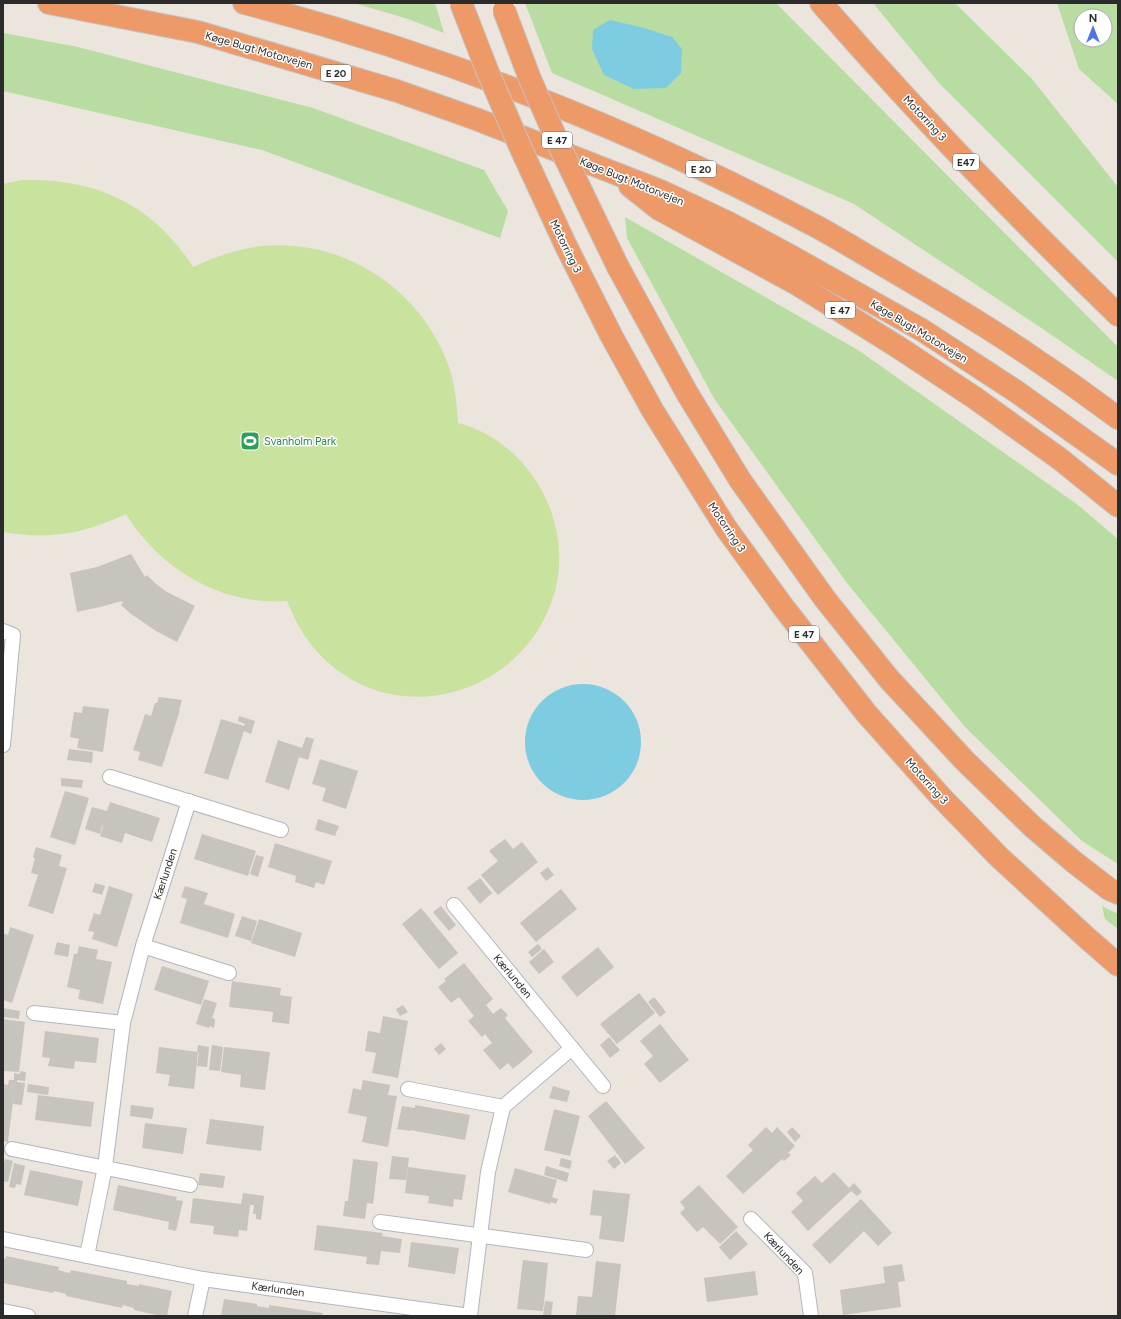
<svg xmlns="http://www.w3.org/2000/svg" width="1121" height="1319" viewBox="0 0 1121 1319" font-family="Figtree,sans-serif">
	<style>
		.green { fill: #b8dca1; fill-rule: evenodd }
		.pitch { fill: #c9e29e }
		.water { fill: #7dcce2 }
		.building { fill: #c7c3bd }
		.lines { fill: none; stroke-linecap: round; stroke-linejoin: round }
		.street-casing { stroke: #b2b5bd; stroke-width: 16 }
		.highway-casing { stroke: #c4c4c4; stroke-width: 24 }
		.street { stroke: #fff; stroke-width: 14 }
		.highway { stroke: #ed9a68; stroke-width: 22 }
		.highway-bridge-casing { stroke: #c4c4c4; stroke-width: 24; stroke-linecap: butt }
		.highway-bridge { stroke: #ed9a68; stroke-width: 22 }
		.labels { text-anchor: middle; stroke-width: 3; stroke-linejoin: round; paint-order: stroke }
		.shield { fill: #fff; stroke: #6b6b6b; stroke-width: 1 }
		.shield-label { font-size: 10px; font-weight: bold; fill: #2b2b2b }
		.street-label { font-size: 11px; fill: #2b2b2b; stroke: #fff }
		.leisure-label { font-size: 11px; fill: #27864d; stroke: #fff; text-anchor: start }
	</style>
	<rect width="100%" height="100%" fill="#ebe5de"/>
	<!-- green -->
	<g class="green">
		<polygon points="354,3 435,3 444,33 408,19"/>
		<polygon points="525,3 776,3 1118,347 1118,381 1043,329 854,204 552,73"/>
		<polygon points="873,3 955,3 1032,79 1118,187 1118,262 939,83"/>
		<path d="M1057,3H1118V104L1079,69ZM1081,16H1105V40H1081Z"/>
		<polygon points="3,33 78,47 313,108 484,170 508,211 500,238 262,150 3,91"/>
		<polygon points="625,217 858,350 1078,505 1118,539 1118,864 1082,841 965,727 847,583 715,400 627,238"/>
		<polygon points="1102,906 1118,914 1118,929 1105,919"/>
	</g>
	<!-- pitch -->
	<path class="pitch" d="M22,180C96,178 153,204 193,267C215,257 237,249 262,246C345,238 424,291 450,370C455,387 457,405 458,423C494,432 525,459 542,491C556,517 562,547 558,576C542,682 414,735 331,665C310,648 297,626 287,601C221,606 160,569 126,514C83,534 50,540 3,532V184Z"/>
	<!-- water -->
	<g class="water">
		<polygon points="610,20 644,28 672,37 682,49 681,73 666,88 634,89 604,75 592,49 593,30"/>
		<circle cx="583" cy="742" r="58"/>
	</g>
	<!-- building -->
	<g class="building">
		<polygon points="131,554 145,577 147,575 156,584 167,592 195,606 177,642 156,631 131,614 121,605 123,603 122,601 100,607 77,612 70,573 97,567"/>
		<polygon points="159,697 182,700 179,710 180,710 162,767 138,760 140,752 133,750 145,714 151,716 155,703 157,703"/>
		<polygon points="83,706 109,709 103,752 77,748 79,739 70,737 74,712 82,713"/>
		<polygon points="239,716 255,721 251,734 244,731 228,780 204,773 221,719 244,726 245,724 238,721"/>
		<polygon points="306,737 314,739 308,760 299,757 289,790 265,782 278,740 302,748"/>
		<polygon points="69,749 93,752 92,763 67,760"/>
		<polygon points="320,759 358,771 346,809 322,801 326,788 312,784"/>
		<polygon points="61,778 83,780 82,788 61,786"/>
		<polygon points="65,791 89,798 75,845 50,837"/>
		<polygon points="110,802 160,818 152,842 125,833 122,843 100,836 103,826 102,826 100,834 85,829 92,807 107,811"/>
		<polygon points="318,819 339,826 335,836 315,830"/>
		<polygon points="202,834 256,851 248,876 194,859"/>
		<polygon points="505,839 513,849 522,842 538,862 498,895 481,875 498,861 489,851"/>
		<polygon points="275,843 332,861 324,885 316,882 314,888 295,882 296,876 268,867"/>
		<polygon points="36,847 62,855 59,866 67,868 53,914 28,906 38,875 31,873 35,858 33,857"/>
		<polygon points="256,855 264,857 258,877 250,874"/>
		<polygon points="548,867 554,875 546,881 540,873"/>
		<polygon points="480,878 492,893 480,904 467,888"/>
		<polygon points="95,883 105,886 102,895 92,892"/>
		<polygon points="109,886 133,894 117,947 92,939 94,932 88,931 94,913 100,915"/>
		<polygon points="185,886 208,893 204,904 235,914 228,938 180,923 187,899 181,897"/>
		<polygon points="561,889 577,909 536,942 520,923"/>
		<polygon points="441,906 456,925 449,931 433,912"/>
		<polygon points="421,908 458,953 439,969 402,924"/>
		<polygon points="242,916 257,921 251,941 235,936"/>
		<polygon points="259,919 302,933 295,957 251,943"/>
		<polygon points="10,927 34,935 12,1003 3,1000 3,933 8,935"/>
		<polygon points="57,942 70,945 68,957 54,954"/>
		<polygon points="538,944 542,949 532,957 528,952"/>
		<polygon points="79,946 98,950 96,959 112,962 103,1004 78,999 80,990 67,987 74,954 77,954"/>
		<polygon points="598,947 614,967 577,997 561,977"/>
		<polygon points="544,949 554,962 539,974 529,962"/>
		<polygon points="464,963 493,999 486,1005 493,1014 501,1008 508,1015 505,1018 533,1052 513,1069 508,1063 500,1070 483,1050 492,1043 485,1034 482,1037 468,1021 474,1016 459,997 451,1003 438,987 446,981 444,979"/>
		<polygon points="162,966 209,981 201,1005 154,990"/>
		<polygon points="232,981 281,988 280,995 292,997 289,1024 272,1022 273,1012 229,1007"/>
		<polygon points="639,993 655,1013 617,1044 600,1024"/>
		<polygon points="654,997 666,1012 660,1017 648,1002"/>
		<polygon points="204,999 217,1003 212,1018 215,1019 214,1028 210,1026 209,1028 196,1024"/>
		<polygon points="403,1005 408,1012 400,1016 396,1009"/>
		<polygon points="3,1008 20,1011 19,1019 3,1017"/>
		<polygon points="383,1016 408,1021 398,1078 372,1073 376,1053 365,1051 368,1031 380,1033"/>
		<polygon points="3,1019 25,1022 19,1072 3,1071"/>
		<polygon points="660,1024 689,1060 660,1083 644,1064 653,1056 640,1041"/>
		<polygon points="45,1031 99,1038 96,1063 75,1061 74,1069 48,1066 50,1058 42,1057"/>
		<polygon points="609,1037 620,1050 610,1058 600,1045"/>
		<polygon points="441,1043 446,1049 439,1055 434,1049"/>
		<polygon points="198,1045 209,1047 207,1067 197,1066 199,1052 197,1052"/>
		<polygon points="212,1045 223,1047 220,1071 209,1070"/>
		<polygon points="159,1047 198,1052 194,1089 168,1086 170,1075 156,1073"/>
		<polygon points="224,1047 270,1052 265,1090 240,1087 241,1075 221,1072"/>
		<polygon points="20,1071 26,1072 25,1081 17,1080 17,1082 25,1083 22,1105 13,1104 15,1086 8,1142 3,1141 3,1084 8,1085 9,1080 14,1080 14,1073 20,1074"/>
		<polygon points="363,1080 390,1085 388,1095 397,1096 388,1147 362,1142 367,1117 348,1113 353,1088 361,1090"/>
		<polygon points="28,1084 49,1087 48,1095 27,1092"/>
		<polygon points="553,1086 570,1091 567,1102 549,1098"/>
		<polygon points="38,1095 94,1102 91,1127 35,1120"/>
		<polygon points="606,1101 645,1148 625,1164 588,1116"/>
		<polygon points="131,1105 154,1108 152,1119 130,1116"/>
		<polygon points="415,1105 470,1115 465,1140 410,1130 410,1131 397,1129 402,1106 415,1108"/>
		<polygon points="554,1109 580,1116 570,1156 544,1150"/>
		<polygon points="210,1119 264,1126 261,1151 206,1144"/>
		<polygon points="145,1123 187,1128 183,1154 142,1148"/>
		<polygon points="766,1127 772,1133 777,1127 795,1146 788,1153 791,1155 784,1161 782,1159 743,1194 726,1176 753,1150 748,1145"/>
		<polygon points="792,1127 801,1136 795,1142 787,1132"/>
		<polygon points="615,1155 621,1163 614,1169 607,1161"/>
		<polygon points="392,1156 409,1158 406,1180 389,1179"/>
		<polygon points="561,1158 572,1161 570,1169 559,1166"/>
		<polygon points="5,1159 13,1161 8,1182 3,1181 3,1168"/>
		<polygon points="353,1159 378,1162 373,1204 367,1203 365,1219 343,1216 345,1201 348,1201"/>
		<polygon points="14,1163 25,1166 21,1185 16,1184 15,1188 9,1187"/>
		<polygon points="546,1166 569,1173 567,1182 544,1175"/>
		<polygon points="408,1167 466,1175 462,1200 454,1199 453,1207 428,1203 429,1196 405,1193"/>
		<polygon points="515,1168 557,1180 552,1197 558,1199 556,1204 551,1202 550,1204 508,1192"/>
		<polygon points="30,1170 83,1181 78,1206 24,1195"/>
		<polygon points="834,1172 849,1188 854,1183 862,1192 857,1196 851,1191 808,1231 791,1212 803,1201 796,1193 815,1176 822,1183"/>
		<polygon points="200,1173 225,1176 223,1188 198,1185"/>
		<polygon points="118,1185 177,1197 176,1200 183,1201 176,1231 168,1229 169,1222 113,1210"/>
		<polygon points="699,1185 738,1227 720,1244 703,1227 697,1232 680,1213 685,1208 680,1202"/>
		<polygon points="593,1190 630,1194 624,1242 599,1239 602,1216 590,1215"/>
		<polygon points="243,1193 264,1196 261,1220 256,1219 256,1214 253,1214 254,1205 250,1205 247,1231 239,1230 238,1237 213,1234 214,1226 190,1223 193,1198 241,1204"/>
		<polygon points="861,1199 892,1233 878,1246 864,1231 830,1264 812,1245"/>
		<polygon points="317,1225 383,1233 382,1236 402,1239 400,1253 381,1251 379,1265 366,1264 367,1257 314,1250"/>
		<polygon points="736,1231 748,1244 730,1260 719,1247"/>
		<polygon points="411,1242 459,1248 455,1274 408,1267"/>
		<polygon points="6,1256 59,1267 58,1270 65,1272 70,1273 71,1270 127,1281 127,1284 139,1286 139,1284 172,1291 167,1316 161,1316 134,1310 134,1308 123,1305 122,1308 66,1296 66,1294 54,1291 53,1293 3,1283 3,1258 6,1259"/>
		<polygon points="523,1260 548,1263 543,1311 517,1309"/>
		<polygon points="596,1261 621,1264 615,1316 576,1315 578,1296 592,1297"/>
		<polygon points="902,1264 905,1281 898,1282 901,1307 843,1315 840,1290 885,1283 883,1267"/>
		<polygon points="755,1271 758,1295 707,1302 704,1278"/>
		<polygon points="224,1299 257,1304 257,1306 269,1308 269,1305 323,1313 322,1316 221,1316"/>
		<polygon points="545,1301 553,1302 551,1316 543,1316"/>
	</g>
	<g class="lines">
		<!-- street casing -->
		<g class="street-casing">
			<g id="street">
				<polyline points="3,631 13,635 3,745"/>
				<polyline points="110,777 281,830"/>
				<polyline points="454,905 603,1086"/>
				<polyline points="143,946 229,973"/>
				<polyline points="34,1013 123,1023"/>
				<polyline points="408,1089 503,1107"/>
				<polyline points="12,1149 190,1185"/>
				<polyline points="751,1219 805,1273 811,1316"/>
				<polyline points="380,1222 586,1250"/>
				<polyline points="3,1239 87,1256 203,1279 470,1316 488,1172 503,1107 572,1048"/>
				<polyline points="87,1256 105,1167 123,1023 143,946 189,801"/>
				<polyline points="3,1311 28,1316"/>
				<polyline points="195,1316 203,1279"/>
			</g>
		</g>
		<!-- highway casing -->
		<g class="highway-casing">
			<g id="highway">
				<polyline points="49,3 198,32 397,91 476,119 663,192 729,223 787,254 922,330 1017,392 1118,464"/>
				<path d="M244,3C438,53 626,127 804,220C828,232 852,247 876,261C932,294 989,327 1042,364C1068,381 1093,400 1118,418"/>
				<path d="M821,3C915,111 1015,215 1118,315"/>
				<polyline points="630,186 659,209 797,284 898,347 975,398 1060,459 1118,506"/>
				<polyline points="566,246 612,337 653,411 726,528 784,608 866,713 941,797 999,857 1087,938 1118,965"/>
				<polyline points="618,267 687,393 740,480 825,599 889,679 965,761 1033,827 1074,862 1109,889 1118,893"/>
			</g>
		</g>
		<!-- street -->
		<use href="#street" class="street"/>
		<!-- highway -->
		<use href="#highway" class="highway"/>
		<!-- highway-bridge casing -->
		<g class="highway-bridge-casing">
			<g id="highway-bridge">
				<polyline points="461,3 487,70 522,151 566,246"/>
				<polyline points="504,10 530,79 559,145 618,267"/>
			</g>
		</g>
		<!-- highway-bridge -->
		<use href="#highway-bridge" class="highway-bridge"/>
	</g>
	<!-- icons -->
	<defs>
		<g id="stadium-square" transform="scale(1)"><rect x="-9" y="-9" width="18" height="18" rx="4" fill="#2e9e5b" stroke="#fff"/><path d="M0-5a6.5 5 0 1 0 0 10a6.5 5 0 1 0 0-10ZM-3.5-1.8h7v3.6h-7Z" fill="#fff"/></g>
	</defs>
	<g fill-rule="evenodd">
		<use href="#stadium-square" x="250" y="441"/>
	</g>
	<g class="labels">
		<!-- shield labels -->
		<g class="shield">
			<rect x="321" y="65" width="30" height="16" rx="3"/>
			<rect x="542" y="132" width="30" height="16" rx="3"/>
			<rect x="953" y="154" width="26" height="16" rx="3"/>
			<rect x="686" y="161" width="30" height="16" rx="3"/>
			<rect x="825" y="302" width="30" height="16" rx="3"/>
			<rect x="789" y="626" width="30" height="16" rx="3"/>
		</g>
		<g class="shield-label">
			<text x="336" y="77">E 20</text>
			<text x="557" y="144">E 47</text>
			<text x="966" y="166">E47</text>
			<text x="701" y="173">E 20</text>
			<text x="840" y="314">E 47</text>
			<text x="804" y="638">E 47</text>
		</g>
		<!-- street labels -->
		<g class="street-label">
			<text transform="translate(259 50) rotate(16)" y="4">Køge Bugt Motorvejen</text>
			<text transform="translate(925 118) rotate(47)" y="4">Motorring 3</text>
			<text transform="translate(632 181) rotate(22)" y="4">Køge Bugt Motorvejen</text>
			<text transform="translate(566 246) rotate(64)" y="4">Motorring 3</text>
			<text transform="translate(919 331) rotate(31)" y="4">Køge Bugt Motorvejen</text>
			<text transform="translate(727 527) rotate(56)" y="4">Motorring 3</text>
			<text transform="translate(927 781) rotate(48)" y="4">Motorring 3</text>
			<text transform="translate(165 874) rotate(-72)" y="4">Kærlunden</text>
			<text transform="translate(513 976) rotate(50)" y="4">Kærlunden</text>
			<text transform="translate(784 1253) rotate(47)" y="4">Kærlunden</text>
			<text transform="translate(278 1289) rotate(8)" y="4">Kærlunden</text>
		</g>
		<!-- leisure labels -->
		<g class="leisure-label">
			<text x="264" y="445">Svanholm Park</text>
		</g>
	</g>
	<!-- border -->
	<rect width="1121" height="1319" fill="none" stroke="#2b2b2b" stroke-width="8"/>
	<!-- north arrow -->
	<g transform="translate(1093 28)"><circle r="19" fill="#ffffff" stroke="#aaaaaa"/>
	<path d="M0-3L7 15L0 10L-7 15Z" fill="#5074e7"/>
	<text y="-6" font-size="11" font-weight="bold" text-anchor="middle" fill="#2b2b2b">N</text>
	</g>
</svg>
